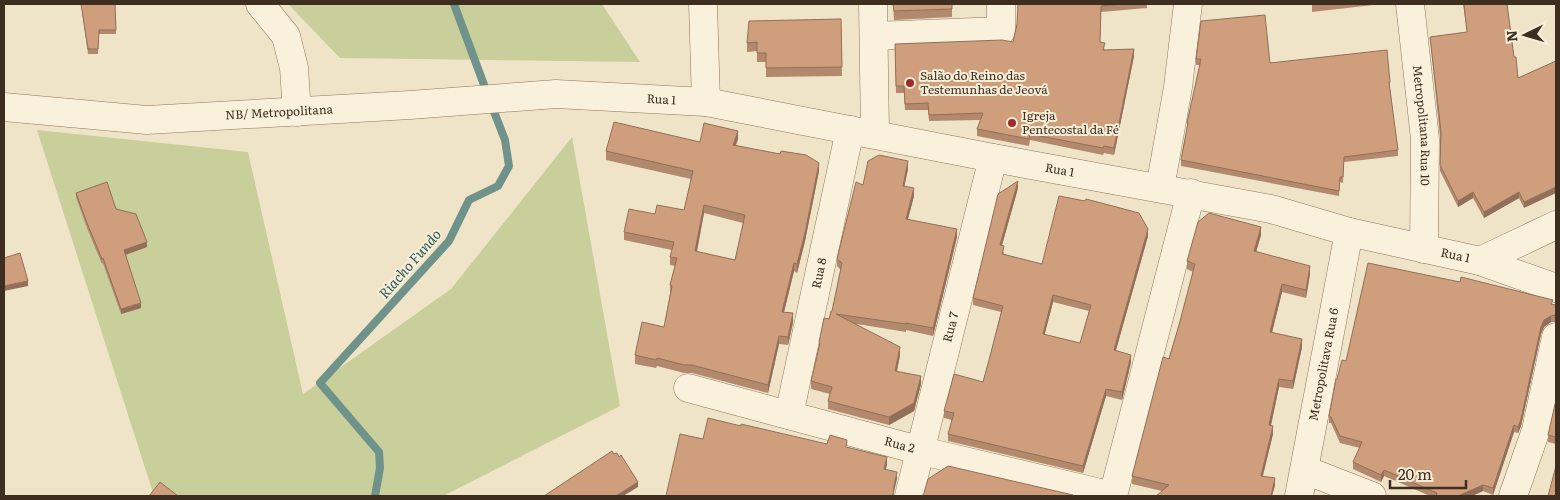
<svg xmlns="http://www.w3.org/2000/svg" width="1560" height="500" viewBox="0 0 1560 500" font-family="Literata,serif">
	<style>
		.green { fill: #c9cf9b }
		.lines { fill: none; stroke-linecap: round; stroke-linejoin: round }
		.stream { stroke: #6f938a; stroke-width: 8 }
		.minor-casing { stroke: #8d765c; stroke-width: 29 }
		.minor { stroke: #faf1dc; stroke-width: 28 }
		.wall { fill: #b2896c; fill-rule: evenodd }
		.shaded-wall { fill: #916f58 }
		.building { fill: #cf9f7d; stroke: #916f58; fill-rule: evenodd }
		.poi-dot { fill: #9e2a2b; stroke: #f7eed8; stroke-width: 2 }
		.labels { text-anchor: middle; stroke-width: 4; stroke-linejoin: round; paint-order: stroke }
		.poi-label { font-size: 12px; fill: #3d2e20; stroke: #f7eed8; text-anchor: start }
		.street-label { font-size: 12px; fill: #3d2e20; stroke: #f7eed8 }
		.water-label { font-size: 14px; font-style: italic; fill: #2f5d5a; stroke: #f7eed8 }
	</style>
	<rect width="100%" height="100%" fill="#f0e4c8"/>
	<!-- green -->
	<g class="green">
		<polygon points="288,4 602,4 640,62 340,58"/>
		<polygon points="37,130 248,152 303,394 451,289 572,137 620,406 443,496 154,496"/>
	</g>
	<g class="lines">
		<!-- stream -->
		<g class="stream">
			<polyline points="454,4 487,93"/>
			<polyline points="375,496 380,468 379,452 320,383 449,241 469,200 498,186 509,166 505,140 491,104"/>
		</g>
		<!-- minor casing -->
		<g class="minor-casing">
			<g id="minor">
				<polyline points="260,4 286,36 294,68 297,112"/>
				<polyline points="703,4 706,102"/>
				<polyline points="873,4 875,134"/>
				<path id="s1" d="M1410,4L1425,139L1424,249"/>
				<polyline points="874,36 1001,31 1001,4"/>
				<path id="s2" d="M4,107L147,120L410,105L556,94L706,102L993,158L1271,209L1349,232L1480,261L1556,288"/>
				<polyline points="1160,188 1178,87 1188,4"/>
				<polyline points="1480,261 1556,225"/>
				<path id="s3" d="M688,388L922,451L1113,496L1191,193"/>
				<path id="s4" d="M789,415L850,130"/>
				<polyline points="1305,470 1372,496"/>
				<path id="s5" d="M909,496L993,158"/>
				<path id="s6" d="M1299,496L1349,232"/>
				<polyline points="1513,496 1536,430 1556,337"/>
			</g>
		</g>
		<!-- minor -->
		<use href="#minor" class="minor"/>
	</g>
	<!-- wall -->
	<g class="wall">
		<polygon points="81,4 115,4 116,34 99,34 98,54 88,54"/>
		<polygon points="893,4 952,4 952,17 894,20"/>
		<polygon points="1018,4 1147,4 1147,8 1101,12 1100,42 1105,50 1134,56 1114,155 1104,153 1103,155 1030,140 1029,146 977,136 977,129 981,120 929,121 928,110 905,110 904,93 896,93 895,44 1013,42 1017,24"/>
		<polygon points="1312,4 1373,4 1373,5 1312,12"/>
		<polygon points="1463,4 1507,4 1514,57 1518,78 1556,61 1524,208 1519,198 1484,218 1473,198 1458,207 1440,171 1440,137 1430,37 1467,32"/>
		<polygon points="841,19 842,76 766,77 766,62 757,62 757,51 747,52 747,43"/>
		<polygon points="1196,59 1270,63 1390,82 1390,87 1389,87 1398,150 1398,156 1344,162 1343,183 1340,182 1339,196 1181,166 1181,160 1187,128 1187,123 1200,65 1196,65"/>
		<path d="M738,139L736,145L819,171L805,241L797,273L794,271L784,312L793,322L788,345L779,344L768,393L692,373H684L657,366L656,368L635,364V355L664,327L670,294V285L675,266L670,265V257L672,250L624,240V232L655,214L684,210L691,179L606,160V151L700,142ZM704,213L743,223L735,260L697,252Z"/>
		<polygon points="908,169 904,186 914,196 908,219 957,237 933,336 906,330 906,332 857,324 900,355 897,372 921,384 914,411 889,425 828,409 828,401 830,394 811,389 811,381 819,348 819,342 832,311 841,270 837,266 837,259 863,185"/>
		<path d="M1018,188L1002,245L1004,254L1042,264L1148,236L1116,350L1131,362L1122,400L1106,396L1083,473L948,441V434L952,420L944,418V411L983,382L989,360L1001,312L973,305V298ZM1053,302L1089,311L1080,343L1044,335Z"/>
		<polygon points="76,193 116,209 147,247 126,255 141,308 121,314 103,263 102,264 87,228 76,197"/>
		<polygon points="1261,235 1256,252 1310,274 1306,298 1282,292 1272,333 1302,347 1293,389 1279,387 1271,426 1273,434 1262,476 1275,486 1162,491 1132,484 1132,476 1179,325 1193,272 1187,269 1187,261"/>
		<polygon points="1553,305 1556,305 1556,322 1551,322 1544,327 1541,334 1521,426 1518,433 1514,432 1493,495 1483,491 1472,496 1430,496 1384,476 1381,482 1353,469 1353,462 1360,448 1340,443 1331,423 1329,423 1329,416 1337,379 1346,361"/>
		<polygon points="1556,400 1556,444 1548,442 1548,435"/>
	</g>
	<!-- shaded-wall -->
	<g class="shaded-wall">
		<polygon points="1134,49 1134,56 1114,155 1114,148"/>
		<polygon points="738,131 738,139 733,153 733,145"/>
		<polygon points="908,161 908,169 903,193 903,186"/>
		<polygon points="819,163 819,171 805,241 797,273 797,264"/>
		<polygon points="1018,181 1018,188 1000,252 1000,245"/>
		<polygon points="1556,187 1556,193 1524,208 1524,202"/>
		<polygon points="914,188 914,196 906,226 906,219"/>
		<polygon points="1473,192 1473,198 1458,207 1458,201"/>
		<polygon points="1519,192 1519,198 1484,218 1484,212"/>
		<polygon points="704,205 704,213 695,260 695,251"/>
		<polygon points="1261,227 1261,235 1254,259 1254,251"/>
		<polygon points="957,229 957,237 933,336 933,328"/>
		<polygon points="1148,229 1148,236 1114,357 1114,350"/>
		<polygon points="147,242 147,247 124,255 124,250"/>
		<polygon points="794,263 794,271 782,320 782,312"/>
		<polygon points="1310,266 1310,274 1306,298 1306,290"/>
		<polygon points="28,281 28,286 4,291 4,286"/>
		<polygon points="1282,284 1282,292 1270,340 1270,332"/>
		<polygon points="1053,295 1053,302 1043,341 1043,334"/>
		<polygon points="141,303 141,308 121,314 121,309"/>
		<polygon points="793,313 793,322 788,345 788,337"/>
		<polygon points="1551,316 1551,322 1544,327 1541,334 1521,426 1518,433 1518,427 1541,327 1544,320"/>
		<polygon points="779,336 779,344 768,393 768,385"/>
		<polygon points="1302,339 1302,347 1293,389 1293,381"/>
		<polygon points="900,347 900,355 895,379 895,371"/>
		<polygon points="1131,355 1131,362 1122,400 1122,392"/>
		<polygon points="921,376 921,384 914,411 889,425 889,417"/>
		<polygon points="1279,379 1279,387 1269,433 1269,425"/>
		<polygon points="1106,389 1106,396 1083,473 1083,466"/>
		<polygon points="1514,425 1514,432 1493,495 1493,488"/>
		<polygon points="1273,426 1273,434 1261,484 1261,476"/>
		<polygon points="887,457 887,465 884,476 884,469"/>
		<polygon points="1384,470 1384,476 1381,482 1381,475"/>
		<polygon points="897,472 897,479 893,496 894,485"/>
		<polygon points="1275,478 1275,486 1272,496 1271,496"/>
		<polygon points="638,482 638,487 623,496 616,496"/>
		<polygon points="1483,485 1483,491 1472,496 1458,496"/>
	</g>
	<!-- building -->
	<g class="building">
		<polygon points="81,4 115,4 116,30 99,30 98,49 88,49"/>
		<polygon points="893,4 952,4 952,9 894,11"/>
		<polygon points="1018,4 1122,4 1101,6 1100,42 1105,43 1103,50 1134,49 1114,148 1104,146 1103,148 1030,134 1029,139 977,129 983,113 929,115 928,103 905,104 904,86 896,86 895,44 1002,40 1013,42 1017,24"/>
		<polygon points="1464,4 1507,4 1514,57 1516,57 1518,78 1556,61 1556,187 1524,202 1519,192 1484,212 1473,192 1458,201 1440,165 1441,132 1430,37 1467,32"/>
		<polygon points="1265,15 1270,63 1387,50 1390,82 1389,82 1398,150 1344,157 1343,177 1340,177 1339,191 1181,160 1188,123 1187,123 1201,59 1196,59 1201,21"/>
		<polygon points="841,19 842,67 766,68 766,53 757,53 757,42 747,43 749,21"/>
		<path d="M614,122L700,142L704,123L738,131L733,145L780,154L781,151L806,155L819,163L805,233L797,264L794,263L782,312L793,313L788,337L779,336L768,385L692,365H684L657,358L656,360L635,355L642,322L664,327L672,286L670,285L677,258L670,257L674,242L624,232L629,209L655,214L657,205L684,210L693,171L606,151ZM704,205L745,215L735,260L695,251Z"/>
		<polygon points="879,155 908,161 903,186 914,188 906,219 957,229 933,328 906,323 906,324 836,314 900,347 895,371 921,376 914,403 889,417 828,401 832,387 811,381 820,343 819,342 824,318 829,319 831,311 832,311 842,263 837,259 856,182 863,185 868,161"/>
		<path d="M1018,181L1000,245L1004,246L1002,254L1042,264L1059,196L1085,201L1086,199L1139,213L1148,229L1114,350L1131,355L1122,392L1106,389L1083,466L948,434L954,413L944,411L954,374L983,382L989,360L1003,306L973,298L998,194ZM1053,295L1091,305L1080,343L1043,334Z"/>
		<polygon points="107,182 116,209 136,214 147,242 124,250 141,303 121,309 103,258 102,259 87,223 76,193"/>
		<polygon points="1209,213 1261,227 1254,251 1310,266 1306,290 1282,284 1270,332 1302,339 1293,381 1279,379 1269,425 1273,426 1261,476 1275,478 1271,496 1156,496 1169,485 1132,476 1163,357 1169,359 1179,325 1195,264 1187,261 1198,222"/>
		<polygon points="20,253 28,281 4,286 4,258"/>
		<polygon points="1368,263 1460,282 1461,277 1553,300 1551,304 1556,305 1556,315 1551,316 1544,320 1541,327 1521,419 1518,427 1514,425 1493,488 1483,485 1458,496 1436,496 1437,493 1384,470 1381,475 1353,462 1362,442 1340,436 1331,417 1329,416 1336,379 1337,379 1342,360 1346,361"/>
		<polygon points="1556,400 1556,437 1548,435"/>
		<polygon points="708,418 741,426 741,424 827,444 830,435 847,440 846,447 887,457 884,469 897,472 894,485 893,496 666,496 680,434 703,439"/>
		<polygon points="612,451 614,454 617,453 619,457 621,455 638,482 616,496 544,496"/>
		<polygon points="948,466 1073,495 1074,496 922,496 924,493 928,479"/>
		<polygon points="1556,466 1556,496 1548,496"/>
		<polygon points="160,482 178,496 149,496"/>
	</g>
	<!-- markers -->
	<g class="poi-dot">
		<circle cx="910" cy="83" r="5"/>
		<circle cx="1012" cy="123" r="5"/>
	</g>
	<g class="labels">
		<!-- poi labels -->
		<g class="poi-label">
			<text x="920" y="80">Salão do Reino das<tspan x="920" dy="14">Testemunhas de Jeová</tspan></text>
			<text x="1022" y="120">Igreja<tspan x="1022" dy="14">Pentecostal da Fé</tspan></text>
		</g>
		<!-- street labels -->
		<g class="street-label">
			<text dy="4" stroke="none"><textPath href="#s2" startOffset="659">Rua 1</textPath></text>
			<text dy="4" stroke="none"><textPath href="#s2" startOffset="276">NB/ Metropolitana</textPath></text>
			<text dy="4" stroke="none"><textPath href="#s1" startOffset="122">Metropolitana Rua 10</textPath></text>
			<text dy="4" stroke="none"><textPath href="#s2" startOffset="1064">Rua 1</textPath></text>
			<text dy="4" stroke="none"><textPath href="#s2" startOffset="1469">Rua 1</textPath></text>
			<text dy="4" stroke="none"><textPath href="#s4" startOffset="145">Rua 8</textPath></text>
			<text dy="4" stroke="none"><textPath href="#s5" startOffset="174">Rua 7</textPath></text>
			<text dy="4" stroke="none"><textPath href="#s6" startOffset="134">Metropolitava Rua 6</textPath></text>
			<text dy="4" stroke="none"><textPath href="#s3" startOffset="219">Rua 2</textPath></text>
		</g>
		<!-- water labels -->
		<g class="water-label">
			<text transform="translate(410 264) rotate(-49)" y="5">Riacho Fundo</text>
		</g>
	</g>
	<!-- border -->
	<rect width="1560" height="500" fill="none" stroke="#3d2e20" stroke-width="10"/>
	<!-- north arrow -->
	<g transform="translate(1525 35) rotate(265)" stroke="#f7eed8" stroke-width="4" paint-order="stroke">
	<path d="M0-4L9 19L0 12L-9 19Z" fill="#3d2e20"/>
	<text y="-8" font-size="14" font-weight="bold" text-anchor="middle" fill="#3d2e20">N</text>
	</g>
	<!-- scale -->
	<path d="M1390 480v8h76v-8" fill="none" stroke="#3d2e20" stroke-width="2.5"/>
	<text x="1398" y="480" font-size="15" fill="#3d2e20" stroke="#f7eed8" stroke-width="4" paint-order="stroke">20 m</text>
</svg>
